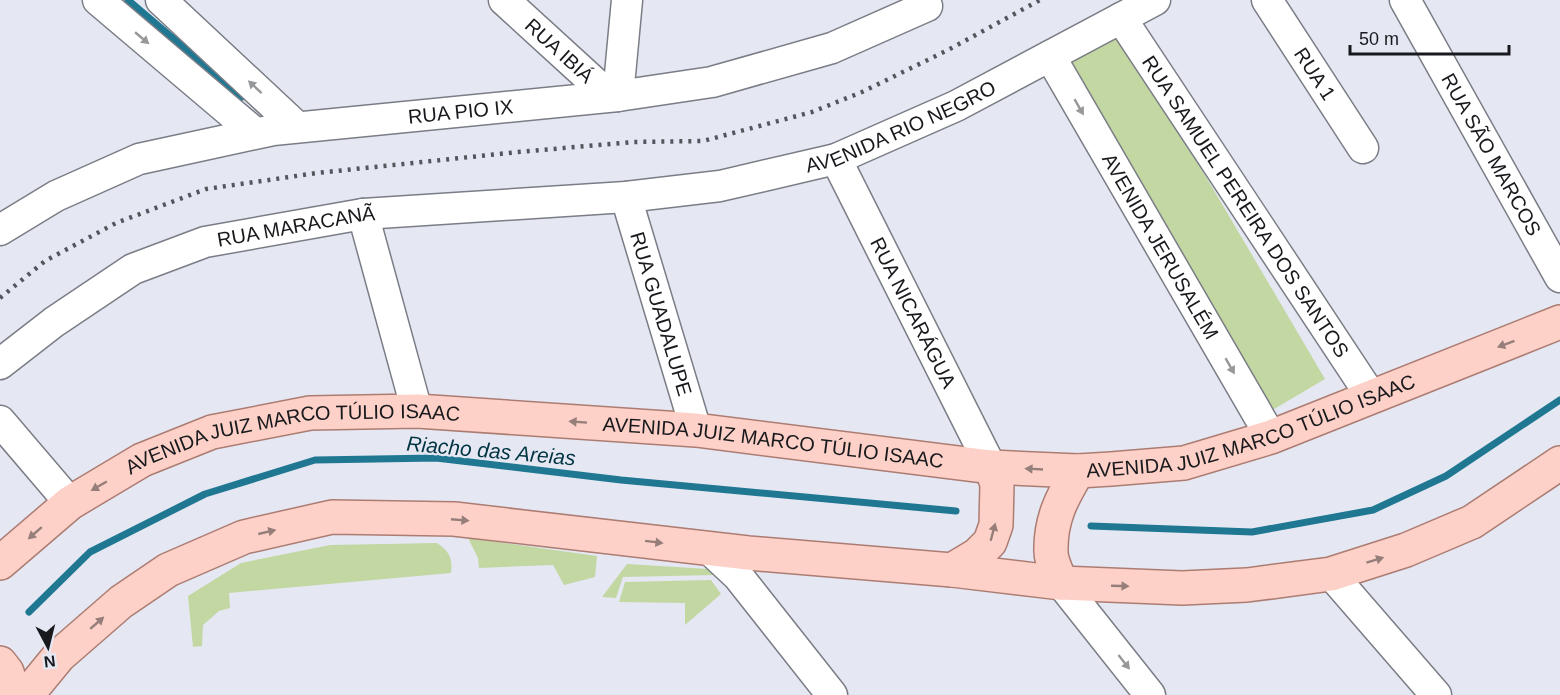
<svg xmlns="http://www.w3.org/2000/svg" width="1560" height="695" viewBox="0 0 1560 695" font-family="Arial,sans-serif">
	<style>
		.green { fill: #c3d7a3 }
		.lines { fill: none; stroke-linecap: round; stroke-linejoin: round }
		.stream { stroke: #1f7792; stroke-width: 7 }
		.minor-casing { stroke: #7a7d85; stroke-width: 33 }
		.major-casing { stroke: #ac7c73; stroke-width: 36 }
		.minor { stroke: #fff; stroke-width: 30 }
		.major { stroke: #fdd1c7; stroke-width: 33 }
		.rail { stroke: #54565c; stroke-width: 4.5; stroke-dasharray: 3 6; stroke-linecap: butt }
		.oneway { fill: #979899 }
		.oneway2 { fill: #967e7a }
		.labels { text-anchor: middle; stroke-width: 4.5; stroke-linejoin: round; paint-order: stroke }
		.street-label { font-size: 20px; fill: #18191d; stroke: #e5e8f2 }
		.water-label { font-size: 21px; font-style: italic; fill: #003443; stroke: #e5e8f2 }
	</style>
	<rect width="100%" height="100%" fill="#e5e8f2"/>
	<!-- green -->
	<g class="green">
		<polygon points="1116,24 1325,379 1269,412 1060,57"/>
		<polygon points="468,538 597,556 595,577 564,585 553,565 479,568 478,558"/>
		<path d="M437,543C449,551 453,558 451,573L229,593L230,608L219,611L203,625L202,646L193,647L188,596L241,563L330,545Z"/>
		<polygon points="627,564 708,569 716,575 623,577 616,598 602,597"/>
		<polygon points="711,580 721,594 685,625 685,603 619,602 625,582"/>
	</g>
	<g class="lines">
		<!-- stream -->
		<g class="stream">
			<polyline points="128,0 242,97"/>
			<polyline points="1091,526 1252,532 1373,510 1446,476 1560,400"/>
			<polyline points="29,612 90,552 205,494 315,460 436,458 621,480 956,511"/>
		</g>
		<!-- minor casing -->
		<g class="minor-casing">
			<g id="minor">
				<polyline points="98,0 255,133"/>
				<polyline points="161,0 297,127"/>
				<path id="s1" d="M504,0L596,84L618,96L627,0"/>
				<path id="s2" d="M1267,0L1363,148"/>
				<path id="s3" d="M1405,0L1560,277"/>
				<path id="s4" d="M1121,18L1371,396"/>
				<path id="s5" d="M1050,56L1271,437"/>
				<path id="s6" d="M836,159L991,467"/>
				<path id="s7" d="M626,197L696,430"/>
				<polyline points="363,214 417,411"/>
				<path id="s8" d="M0,230L56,196L139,159L273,130L618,96L712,82L832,48L927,6"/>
				<path id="s9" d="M0,364L54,322L133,269L205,242L363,214L626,197L720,186L836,159L956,106L1155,0"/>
				<polyline points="0,421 70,503"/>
				<polyline points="708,548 738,576 832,695"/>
				<polyline points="1331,574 1436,695"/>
				<polyline points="1061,583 1150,695"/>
			</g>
		</g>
		<!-- major casing -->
		<g class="major-casing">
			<g id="major">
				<path id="s10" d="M0,563L70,503L142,460L212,432L310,413L417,411L696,430L991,467L1078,471L1111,469L1184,463L1271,437L1560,322"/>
				<polyline points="952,570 977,555 990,542 996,525 997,484 991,467"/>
				<path d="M1061,583C1058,574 1051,562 1051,552C1050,520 1062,497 1078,471"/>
				<polyline points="0,663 7,672 14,695"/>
				<polyline points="27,695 59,656 121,602 168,570 244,537 332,517 454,519 748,553 952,570 1061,583 1182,588 1247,585 1331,574 1406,550 1472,522 1560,463"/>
			</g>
		</g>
		<!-- minor -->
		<use href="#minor" class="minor"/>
		<!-- major -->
		<use href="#major" class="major"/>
		<!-- rail -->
		<polyline class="rail" points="0,298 45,261 116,223 206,189 317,173 518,152 633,142 703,141 812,112 862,92 948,50 1040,0"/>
	</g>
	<!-- one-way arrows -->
	<defs><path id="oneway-solid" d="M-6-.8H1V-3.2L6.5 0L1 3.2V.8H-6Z" transform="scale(1.5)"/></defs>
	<g class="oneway">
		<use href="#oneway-solid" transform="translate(142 38) rotate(40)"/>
		<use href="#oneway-solid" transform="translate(255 87) rotate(-137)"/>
		<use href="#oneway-solid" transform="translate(1079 107) rotate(60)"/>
		<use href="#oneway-solid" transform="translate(1230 366) rotate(60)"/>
		<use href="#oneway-solid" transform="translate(1124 662) rotate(52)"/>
	</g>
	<g class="oneway2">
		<use href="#oneway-solid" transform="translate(1506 344) rotate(159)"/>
		<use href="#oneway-solid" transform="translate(578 422) rotate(-176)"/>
		<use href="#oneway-solid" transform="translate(1034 469) rotate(-177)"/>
		<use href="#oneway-solid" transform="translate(99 486) rotate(150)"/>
		<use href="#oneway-solid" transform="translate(460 520) rotate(5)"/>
		<use href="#oneway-solid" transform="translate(267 532) rotate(-13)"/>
		<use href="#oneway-solid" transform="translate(993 532) rotate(-75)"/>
		<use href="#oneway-solid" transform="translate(35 533) rotate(139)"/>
		<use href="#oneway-solid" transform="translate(654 542) rotate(7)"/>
		<use href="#oneway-solid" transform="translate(1375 560) rotate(-17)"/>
		<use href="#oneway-solid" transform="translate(1120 586) rotate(2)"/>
		<use href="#oneway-solid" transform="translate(97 623) rotate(-41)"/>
	</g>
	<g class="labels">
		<!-- street labels -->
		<g class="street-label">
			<text dy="7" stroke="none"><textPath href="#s1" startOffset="75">RUA IBIÁ</textPath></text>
			<text dy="7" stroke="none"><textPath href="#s2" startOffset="88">RUA 1</textPath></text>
			<text dy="7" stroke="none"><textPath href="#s8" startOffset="482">RUA PIO IX</textPath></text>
			<text dy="7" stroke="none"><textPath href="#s9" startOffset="950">AVENIDA RIO NEGRO</textPath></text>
			<text dy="7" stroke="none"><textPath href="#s3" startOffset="177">RUA SÃO MARCOS</textPath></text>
			<text dy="7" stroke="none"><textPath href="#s4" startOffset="226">RUA SAMUEL PEREIRA DOS SANTOS</textPath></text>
			<text dy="7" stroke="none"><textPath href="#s9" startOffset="333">RUA MARACANÃ</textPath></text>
			<text dy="7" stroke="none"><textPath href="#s5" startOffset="220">AVENIDA JERUSALÉM</textPath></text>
			<text dy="7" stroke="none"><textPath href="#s7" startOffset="122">RUA GUADALUPE</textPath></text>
			<text dy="7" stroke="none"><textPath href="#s6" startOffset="172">RUA NICARÁGUA</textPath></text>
			<text dy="7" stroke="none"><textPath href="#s10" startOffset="1302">AVENIDA JUIZ MARCO TÚLIO ISAAC</textPath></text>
			<text dy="7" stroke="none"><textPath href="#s10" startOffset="816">AVENIDA JUIZ MARCO TÚLIO ISAAC</textPath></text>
			<text dy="7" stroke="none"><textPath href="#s10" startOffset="330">AVENIDA JUIZ MARCO TÚLIO ISAAC</textPath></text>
		</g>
		<!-- water labels -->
		<g class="water-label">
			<text transform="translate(491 451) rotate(5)" y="7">Riacho das Areias</text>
		</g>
	</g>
	<!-- north arrow -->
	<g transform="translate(48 647) rotate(173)" stroke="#e5e8f2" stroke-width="4.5" paint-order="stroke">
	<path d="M0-4.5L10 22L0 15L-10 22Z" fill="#18191d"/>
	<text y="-9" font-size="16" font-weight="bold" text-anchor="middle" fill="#18191d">N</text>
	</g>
	<!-- scale -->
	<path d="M1350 45v9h159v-9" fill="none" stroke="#18191d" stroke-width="3"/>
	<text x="1359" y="45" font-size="18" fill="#18191d" stroke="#e5e8f2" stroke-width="4.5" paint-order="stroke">50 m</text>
</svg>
